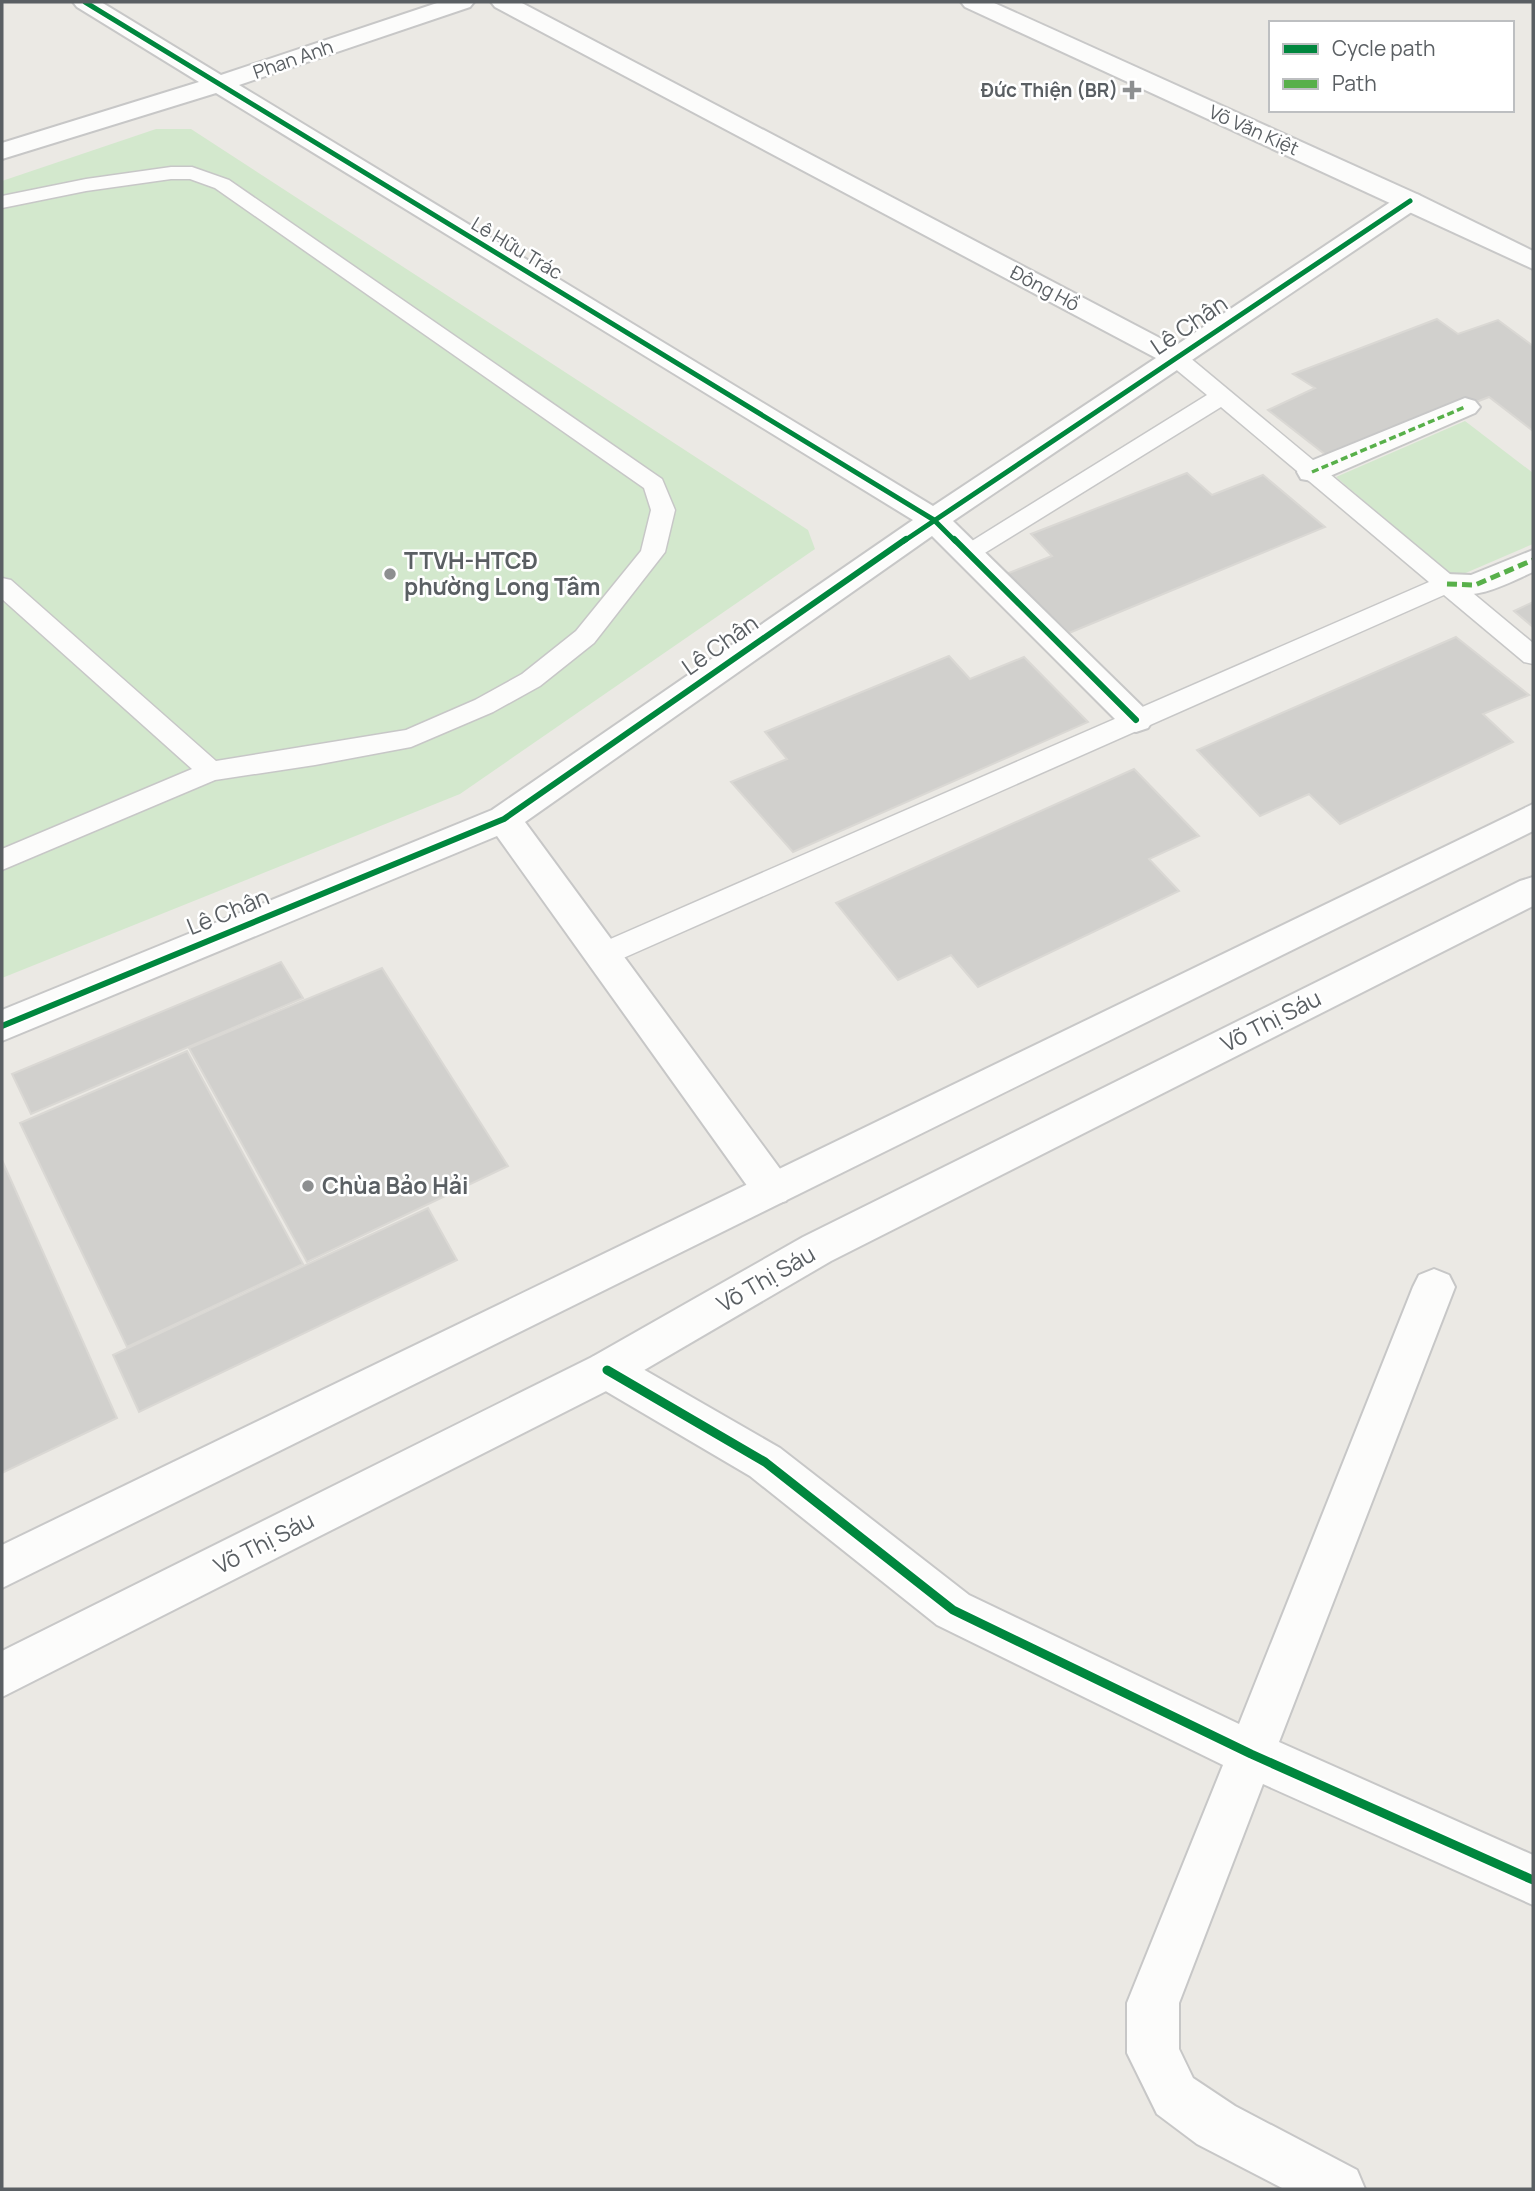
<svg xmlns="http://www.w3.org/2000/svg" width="1535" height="2191" viewBox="0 0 1535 2191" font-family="Manrope,sans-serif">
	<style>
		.green { fill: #d3e8cd }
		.building { fill: #d1d0cd; stroke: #dad8d4; stroke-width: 2 }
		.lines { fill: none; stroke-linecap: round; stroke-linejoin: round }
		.lane-casing { stroke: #c7c7c7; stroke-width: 3 }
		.street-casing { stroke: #c7c7c7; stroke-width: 4 }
		.secondary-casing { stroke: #c8c8c8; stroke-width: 4 }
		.lane { fill: #fcfcfb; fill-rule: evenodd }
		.street { fill: #fcfcfb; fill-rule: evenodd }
		.secondary { fill: #fcfcfb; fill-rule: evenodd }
		.quiet-far1 { stroke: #58b04a; stroke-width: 3.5; stroke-dasharray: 7 3.5; stroke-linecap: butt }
		.quiet { stroke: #58b04a; stroke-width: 5; stroke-dasharray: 10 5; stroke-linecap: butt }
		.cycleway-far2-casing { stroke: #fff; stroke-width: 8 }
		.cycleway-far1-casing { stroke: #fff; stroke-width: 10 }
		.cycleway-casing { stroke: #fff; stroke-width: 13 }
		.cycleway-far2 { stroke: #00873e; stroke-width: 5 }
		.cycleway-far1 { stroke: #00873e; stroke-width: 6 }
		.cycleway { stroke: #00873e; stroke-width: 9 }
		.poi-dot { fill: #8d8f90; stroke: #fff; stroke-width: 2.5 }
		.labels { text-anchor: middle; stroke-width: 5; stroke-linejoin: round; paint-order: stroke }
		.far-street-label { font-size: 19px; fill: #5a5f63; stroke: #fff }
		.far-poi-label { font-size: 19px; font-weight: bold; fill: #5a5f63; stroke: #fff; text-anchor: end }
		.street-label { font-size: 23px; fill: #5a5f63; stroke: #fff }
		.poi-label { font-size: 23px; font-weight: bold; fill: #5a5f63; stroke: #fff; text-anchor: start }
	</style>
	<rect width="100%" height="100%" fill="#ebe9e4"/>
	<!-- green -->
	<g class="green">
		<polygon points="156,129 191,129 808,530 815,549 460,794 2,978 2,181"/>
		<polygon points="1465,421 1533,473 1533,544 1454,578 1336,477"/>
	</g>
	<!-- building -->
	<g class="building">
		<polygon points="1437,319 1458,334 1498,320 1533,346 1533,431 1489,397 1331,459 1268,410 1315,388 1293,374"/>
		<polygon points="1187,473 1212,495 1263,475 1325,527 1069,633 1006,574 1052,556 1031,534"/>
		<polygon points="1533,602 1533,627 1514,611"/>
		<polygon points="1456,637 1529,695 1483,714 1513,742 1340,824 1309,794 1260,816 1197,750"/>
		<polygon points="949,656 970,679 1024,657 1088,722 793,852 731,782 787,759 765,732"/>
		<polygon points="1134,769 1199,836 1149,859 1179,891 978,987 951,955 898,980 836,903"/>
		<polygon points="281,962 303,998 31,1114 12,1074"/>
		<polygon points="382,968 508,1166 307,1262 189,1048"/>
		<polygon points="187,1051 303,1264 127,1347 20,1123"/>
		<polygon points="2,1160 117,1418 2,1473"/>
		<polygon points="428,1208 457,1260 139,1412 113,1355"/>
	</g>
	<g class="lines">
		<!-- lane casing -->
		<g class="lane-casing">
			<g id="lane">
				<polygon points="171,167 192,167 229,180 662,479 675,510 665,552 594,643 540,686 493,712 411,747 315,765 215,780 2,870 2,849 192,769 2,599 2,578 11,580 216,761 406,730 475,700 522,674 576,631 641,551 651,510 644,488 215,188 190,179 171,179 86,191 2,208 2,196 86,179"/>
				<polygon points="1175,350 1183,352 1533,643 1533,664 1524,662 1444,595 612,963 602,966 592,963 588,955 592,947 1429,582 1221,407 975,559 967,562 959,559 955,554 959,549 1207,395 1167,362 1164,357 1167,352"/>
			</g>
		</g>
		<!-- street casing -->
		<g class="street-casing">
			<g id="street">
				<polygon points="73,2 101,2 221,75 440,2 474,2 470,7 239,85 933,506 1156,358 495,7 491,2 520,2 1175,346 1401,195 1410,193 1419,195 1423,201 1419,207 953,521 1148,712 1153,720 1148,728 1136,732 1124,728 932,536 525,822 786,1177 792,1189 786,1201 772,1205 758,1201 497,836 2,1041 2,1010 492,810 913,520 216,93 2,159 2,143 199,82 77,7"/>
				<polygon points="1465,398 1475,401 1480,407 1475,413 1323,479 1312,481 1301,479 1297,472 1301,465"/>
				<path d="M1533,550V572C1499,587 1474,602 1436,591L1431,584L1436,577L1447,574L1471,575Z"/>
				<polygon points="1434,1269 1449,1275 1455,1287 1279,1742 1533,1855 1533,1905 1263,1784 1179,2003 1179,2049 1193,2078 1235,2106 1357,2170 1365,2189 1284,2189 1197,2144 1157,2114 1127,2053 1127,2003 1223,1765 937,1625 750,1476 592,1383 586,1370 592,1357 607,1351 622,1357 780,1448 969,1595 1239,1724 1413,1287 1419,1275"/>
			</g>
		</g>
		<!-- secondary casing -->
		<g class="secondary-casing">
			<g id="secondary">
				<polygon points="961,2 992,2 1419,195 1533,251 1533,269 965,7"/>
				<polygon points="1533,804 1533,831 2,1588 2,1545"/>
				<polygon points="1533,877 1533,906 831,1261 622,1383 2,1697 2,1651 592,1357 803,1237 1520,881"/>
			</g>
		</g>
		<!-- lane -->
		<use href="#lane" class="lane"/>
		<!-- street -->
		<use href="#street" class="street"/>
		<!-- secondary -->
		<use href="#secondary" class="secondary"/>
		<!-- quiet-far1 -->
		<polyline class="quiet-far1" points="1312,472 1465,407"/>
		<!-- quiet -->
		<polyline class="quiet" points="1447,584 1475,585 1533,560"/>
		<!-- cycleway-far2 casing -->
		<g class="cycleway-far2-casing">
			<g id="cycleway-far2">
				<polyline points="85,2 934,520 955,541"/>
				<polyline points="904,541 1410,201"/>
			</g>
		</g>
		<!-- cycleway-far1 casing -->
		<g class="cycleway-far1-casing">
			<g id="cycleway-far1">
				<polyline points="954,539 1136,720"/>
				<polyline points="2,1026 504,819 906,539"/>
			</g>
		</g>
		<!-- cycleway casing -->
		<g class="cycleway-casing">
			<polyline id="cycleway" points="607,1370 765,1462 953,1610 1251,1754 1533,1880"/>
		</g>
		<!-- cycleway-far2 -->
		<use href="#cycleway-far2" class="cycleway-far2"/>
		<!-- cycleway-far1 -->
		<use href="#cycleway-far1" class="cycleway-far1"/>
		<!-- cycleway -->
		<use href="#cycleway" class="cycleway"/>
	</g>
	<!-- markers -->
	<g class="poi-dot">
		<path d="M1128.5 79.5h7v7h7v7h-7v7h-7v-7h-7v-7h7z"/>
		<circle cx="390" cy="574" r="7"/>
		<circle cx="308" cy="1186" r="7"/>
	</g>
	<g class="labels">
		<!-- far-street labels -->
		<g class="far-street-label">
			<text transform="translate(293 59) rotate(-19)" y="7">Phan Anh</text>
			<text transform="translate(1254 130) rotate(24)" y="7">Võ Văn Kiệt</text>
			<text transform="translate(517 248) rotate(31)" y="7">Lê Hữu Trác</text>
			<text transform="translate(1045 288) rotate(28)" y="7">Đông Hồ</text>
		</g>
		<!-- far-poi labels -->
		<g class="far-poi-label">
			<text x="1118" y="97">Đức Thiện (BR)</text>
		</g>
		<!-- street labels -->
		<g class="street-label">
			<text transform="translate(1189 325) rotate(-34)" y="8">Lê Chân</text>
			<text transform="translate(720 645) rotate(-35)" y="8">Lê Chân</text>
			<text transform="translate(228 912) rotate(-22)" y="8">Lê Chân</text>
			<text transform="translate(1271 1021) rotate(-27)" y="8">Võ Thị Sáu</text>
			<text transform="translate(766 1279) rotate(-30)" y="8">Võ Thị Sáu</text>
			<text transform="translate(264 1543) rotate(-27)" y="8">Võ Thị Sáu</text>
		</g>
		<!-- poi labels -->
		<g class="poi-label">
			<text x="404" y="569">TTVH-HTCĐ<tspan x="404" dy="26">phường Long Tâm</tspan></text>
			<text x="322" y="1194">Chùa Bảo Hải</text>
		</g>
	</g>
	<!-- border -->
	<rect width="1535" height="2191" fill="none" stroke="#5a5f63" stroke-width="7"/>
	<!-- legend -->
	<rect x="1269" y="21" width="245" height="91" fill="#ffffff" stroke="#bdbfc1" stroke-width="2"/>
	<rect x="1283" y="44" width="35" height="10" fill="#00873e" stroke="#bdbfc1" stroke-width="2"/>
	<text x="1332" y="56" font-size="21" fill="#5a5f63">Cycle path</text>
	<rect x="1283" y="79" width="35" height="10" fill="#58b04a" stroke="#bdbfc1" stroke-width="2"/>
	<text x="1332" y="91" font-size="21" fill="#5a5f63">Path</text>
</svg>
